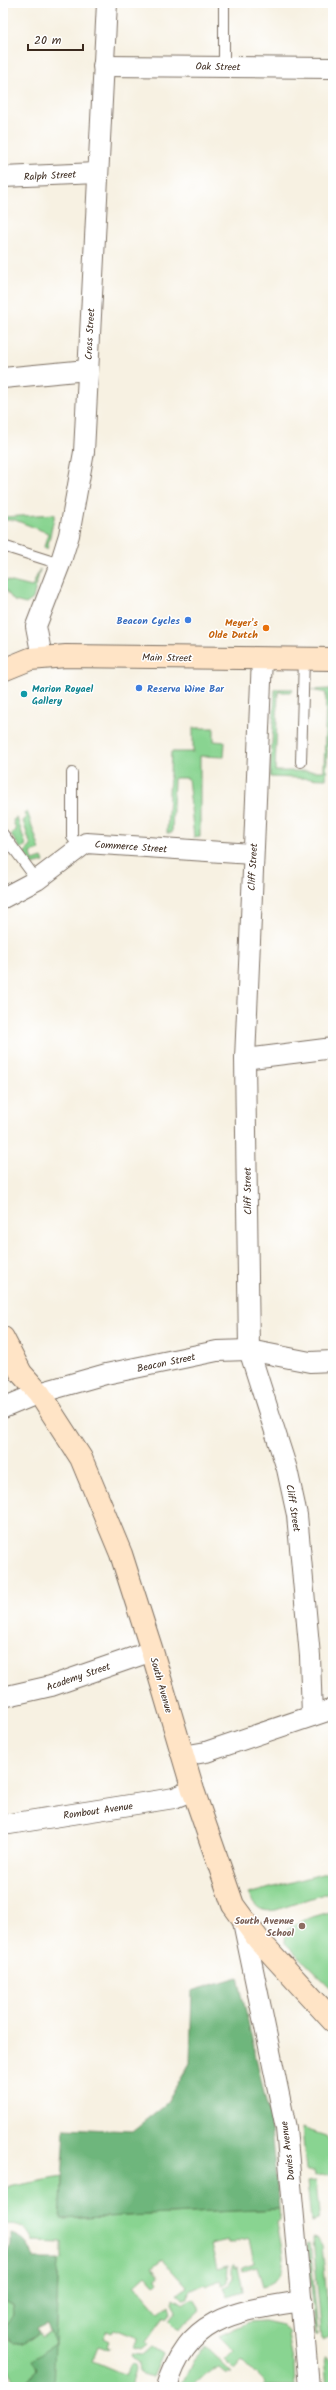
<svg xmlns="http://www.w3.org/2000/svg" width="336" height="2390" viewBox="0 0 336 2390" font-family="Kalam,sans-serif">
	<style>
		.green { fill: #89d491; stroke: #627f58 }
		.forest { fill: #6eb67b; stroke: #54704c }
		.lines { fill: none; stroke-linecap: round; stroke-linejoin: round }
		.lane-casing { stroke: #7d7063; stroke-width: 12 }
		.street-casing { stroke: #7d7063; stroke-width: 22 }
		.secondary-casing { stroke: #7d7063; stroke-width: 24 }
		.lane { stroke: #fff; stroke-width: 10 }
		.street { stroke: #fff; stroke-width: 20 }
		.secondary { stroke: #ffe4c6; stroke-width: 22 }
		.shop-dot { fill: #3f7fe0; stroke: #fff; stroke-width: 1.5 }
		.food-dot { fill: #e8710a; stroke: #fff; stroke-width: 1.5 }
		.culture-dot { fill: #0f9aa8; stroke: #fff; stroke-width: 1.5 }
		.education-dot { fill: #8d6e63; stroke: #fff; stroke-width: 1.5 }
		.labels { text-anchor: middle; stroke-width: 3; stroke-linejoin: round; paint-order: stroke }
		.street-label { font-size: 10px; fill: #3b2a1e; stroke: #fff }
		.shop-label { font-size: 10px; font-weight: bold; fill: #366cbe; stroke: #fff; text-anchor: end }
		.food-label { font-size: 10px; font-weight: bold; fill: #c56008; stroke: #fff; text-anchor: end }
		.culture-label { font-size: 10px; font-weight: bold; fill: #0d838f; stroke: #fff; text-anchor: start }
		.education-label { font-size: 10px; font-weight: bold; fill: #785e54; stroke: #fff; text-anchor: end }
	</style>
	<rect width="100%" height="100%" fill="#fff"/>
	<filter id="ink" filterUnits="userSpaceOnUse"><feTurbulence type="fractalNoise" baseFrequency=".025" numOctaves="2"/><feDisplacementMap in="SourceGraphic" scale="8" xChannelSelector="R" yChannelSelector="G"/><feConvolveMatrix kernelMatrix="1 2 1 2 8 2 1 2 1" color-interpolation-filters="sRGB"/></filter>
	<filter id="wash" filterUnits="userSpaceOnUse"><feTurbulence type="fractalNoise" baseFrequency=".012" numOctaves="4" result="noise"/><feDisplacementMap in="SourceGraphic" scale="16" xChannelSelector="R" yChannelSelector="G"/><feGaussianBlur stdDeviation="0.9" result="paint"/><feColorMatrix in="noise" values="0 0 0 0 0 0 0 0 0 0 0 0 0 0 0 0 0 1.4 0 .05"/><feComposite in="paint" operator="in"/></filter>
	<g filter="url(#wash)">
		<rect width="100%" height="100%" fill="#f7f1e2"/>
		<!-- green -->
		<g class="green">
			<polygon points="55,514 47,549 44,547 48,533 15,520 3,520 3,517"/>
			<polygon points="40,569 33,599 26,604 14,601 3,587 4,580 32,587"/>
			<polygon points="275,689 293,689 291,692 278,692 275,771 324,771 326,693 311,690 330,689 326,779 270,777"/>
			<polygon points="193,728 214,728 214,741 225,742 224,757 200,756 200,837 194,838 188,778 174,778 172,833 167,833 171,752 193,752"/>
			<polygon points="27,811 40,850 31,853 33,861 42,858 44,862 32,865 24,853 31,846 23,821 26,818 24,813"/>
			<polygon points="17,818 26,845 21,849 11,835 16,830 13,820"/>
			<path d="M333,1871V1891L276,1910C260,1913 256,1907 248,1894Z"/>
			<polygon points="333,1911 333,1990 285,1943 286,1929 309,1918"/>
			<polygon points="302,2128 326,2136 333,2147 332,2174 315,2176 314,2171 306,2171"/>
			<path d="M62,2177L61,2219L279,2209L280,2221L277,2222C279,2243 296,2278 263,2286L257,2266L243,2270L242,2267L254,2263L249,2239L229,2243L228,2240L211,2244L217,2269L228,2266L227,2282L222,2285L220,2280L206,2286L204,2284L189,2291L188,2299L184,2300L178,2294L187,2287L162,2260L152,2268L158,2276L156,2279L158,2282L155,2285L146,2275L135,2285L159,2313L169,2305L171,2313L166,2319L164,2317L145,2343L147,2345L141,2350L133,2348L137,2338L114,2329L112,2332L107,2330L103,2338L109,2341L107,2346L110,2348L109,2350L99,2346L93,2361L126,2375L132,2363L135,2365L136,2369L131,2387H53L54,2344L38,2369L26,2383L28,2387H18L3,2361V2301L13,2305L14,2314L4,2328L7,2338L15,2344L23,2343L39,2333L41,2336L51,2331L55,2342L59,2260L62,2259V2242L34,2241V2243C27,2228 20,2222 3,2225V2188Z"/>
			<polygon points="316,2181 319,2214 317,2219 311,2221 307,2182"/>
			<polygon points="313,2238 318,2239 322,2245 330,2332 328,2337 322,2340"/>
			<polygon points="310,2243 318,2335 316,2335 307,2244"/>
			<polygon points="234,2265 235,2268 238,2267 243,2291 228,2296 224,2287 229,2285 232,2277 232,2266"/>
			<polygon points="174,2298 184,2304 193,2299 200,2310 178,2330 169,2321 176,2311 172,2302"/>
			<polygon points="265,2321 283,2325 290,2333 288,2335 294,2365 295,2387 263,2387 266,2384 243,2361 235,2370 225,2360 234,2351 219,2336 249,2322"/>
			<polygon points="151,2347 162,2354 152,2377 140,2373 139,2364 130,2356 131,2354 142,2355"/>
			<path d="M205,2347L232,2373H226L220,2368C209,2370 204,2376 195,2384V2387H181L193,2361Z"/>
			<polygon points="324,2357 329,2359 333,2365 333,2387 327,2387"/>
		</g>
		<!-- forest -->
		<g class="forest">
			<polygon points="238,1977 270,2120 279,2209 60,2219 65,2128 132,2131 167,2103 190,2063 192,1991"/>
			<path d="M11,2234C21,2235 33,2249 33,2259H59L53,2387H28L26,2383L38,2369L33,2360L55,2344L47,2324L37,2329L39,2333L23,2343L15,2344L4,2333V2328L14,2314L13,2305L3,2301V2260L11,2245Z"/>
		</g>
	</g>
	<g filter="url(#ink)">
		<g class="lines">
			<!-- lane casing -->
			<g class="lane-casing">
				<g id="lane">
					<polyline points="224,3 224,66"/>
					<polyline points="3,546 60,564"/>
					<polyline points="301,762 304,658"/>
					<polyline points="72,773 72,837 80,848"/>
					<polyline points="3,834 37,880"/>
				</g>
			</g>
			<!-- street casing -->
			<g class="street-casing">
				<g id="street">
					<polyline points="103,66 333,68"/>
					<polyline points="3,177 97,173"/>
					<polyline points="3,378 87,370"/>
					<polyline points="42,657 36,626 60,564 69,535 84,452 107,3"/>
					<polyline points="262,658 245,1059 249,1350 287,1469 297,1515 310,1656 312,1716"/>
					<polyline points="3,898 37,880 86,843 252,854"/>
					<polyline points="245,1059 333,1048"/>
					<polyline points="3,1408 39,1393 106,1374 217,1351 249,1350 310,1362 333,1361"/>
					<polyline points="3,1697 51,1686 152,1651"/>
					<polyline points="183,1756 206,1752 333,1709"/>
					<polyline points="3,1825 174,1798 193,1790"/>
					<polyline points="242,1917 286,2128 309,2387"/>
					<path d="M167,2387C187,2315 239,2311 302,2301"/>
				</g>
			</g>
			<!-- secondary casing -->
			<g class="secondary-casing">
				<g id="secondary">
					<polyline points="3,670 30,659 66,656 333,659"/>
					<polyline points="3,1338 21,1373 39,1393 81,1458 121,1554 152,1651 193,1790 233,1905 258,1939 333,2021"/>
				</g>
			</g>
			<!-- lane -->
			<use href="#lane" class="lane"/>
			<!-- street -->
			<use href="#street" class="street"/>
			<!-- secondary -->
			<use href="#secondary" class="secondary"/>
		</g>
	</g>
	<!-- markers -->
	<g class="shop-dot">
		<circle cx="188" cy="620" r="4"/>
		<circle cx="139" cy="688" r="4"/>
	</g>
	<circle class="food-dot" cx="266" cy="628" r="4"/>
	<circle class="culture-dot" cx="24" cy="694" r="4"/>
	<circle class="education-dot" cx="302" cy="1926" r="4"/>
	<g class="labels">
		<!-- street labels -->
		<g class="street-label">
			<text transform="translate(218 66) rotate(1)" y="4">Oak Street</text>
			<text transform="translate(50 175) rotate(-3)" y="4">Ralph Street</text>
			<text transform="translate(89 334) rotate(-87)" y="4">Cross Street</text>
			<text transform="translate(167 657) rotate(1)" y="4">Main Street</text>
			<text transform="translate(131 846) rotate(4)" y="4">Commerce Street</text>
			<text transform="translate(252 867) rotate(-87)" y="4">Cliff Street</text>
			<text transform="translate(247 1191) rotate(-91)" y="4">Cliff Street</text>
			<text transform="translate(166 1362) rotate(-12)" y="4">Beacon Street</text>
			<text transform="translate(294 1508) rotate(81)" y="4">Cliff Street</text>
			<text transform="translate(78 1676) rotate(-19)" y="4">Academy Street</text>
			<text transform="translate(162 1685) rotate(74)" y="4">South Avenue</text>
			<text transform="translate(98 1810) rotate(-8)" y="4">Rombout Avenue</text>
			<text transform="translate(287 2151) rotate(-97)" y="4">Davies Avenue</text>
		</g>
		<!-- shop labels -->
		<g class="shop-label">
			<text x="180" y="624">Beacon Cycles</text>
			<text x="147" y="692" text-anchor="start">Reserva Wine Bar</text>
		</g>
		<!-- food labels -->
		<g class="food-label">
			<text x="258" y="626">Meyer's<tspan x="258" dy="12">Olde Dutch</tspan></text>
		</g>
		<!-- culture labels -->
		<g class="culture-label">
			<text x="32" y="692">Marion Royael<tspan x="32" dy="12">Gallery</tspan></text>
		</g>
		<!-- education labels -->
		<g class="education-label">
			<text x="294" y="1924">South Avenue<tspan x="294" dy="12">School</tspan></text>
		</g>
	</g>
	<!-- margin -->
	<rect width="336" height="2390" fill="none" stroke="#fff" stroke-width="16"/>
	<!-- scale -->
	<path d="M28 44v6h55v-6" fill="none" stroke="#3b2a1e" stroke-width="2"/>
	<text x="34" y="44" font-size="12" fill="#3b2a1e" stroke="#ffffff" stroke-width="3" paint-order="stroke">20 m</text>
</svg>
